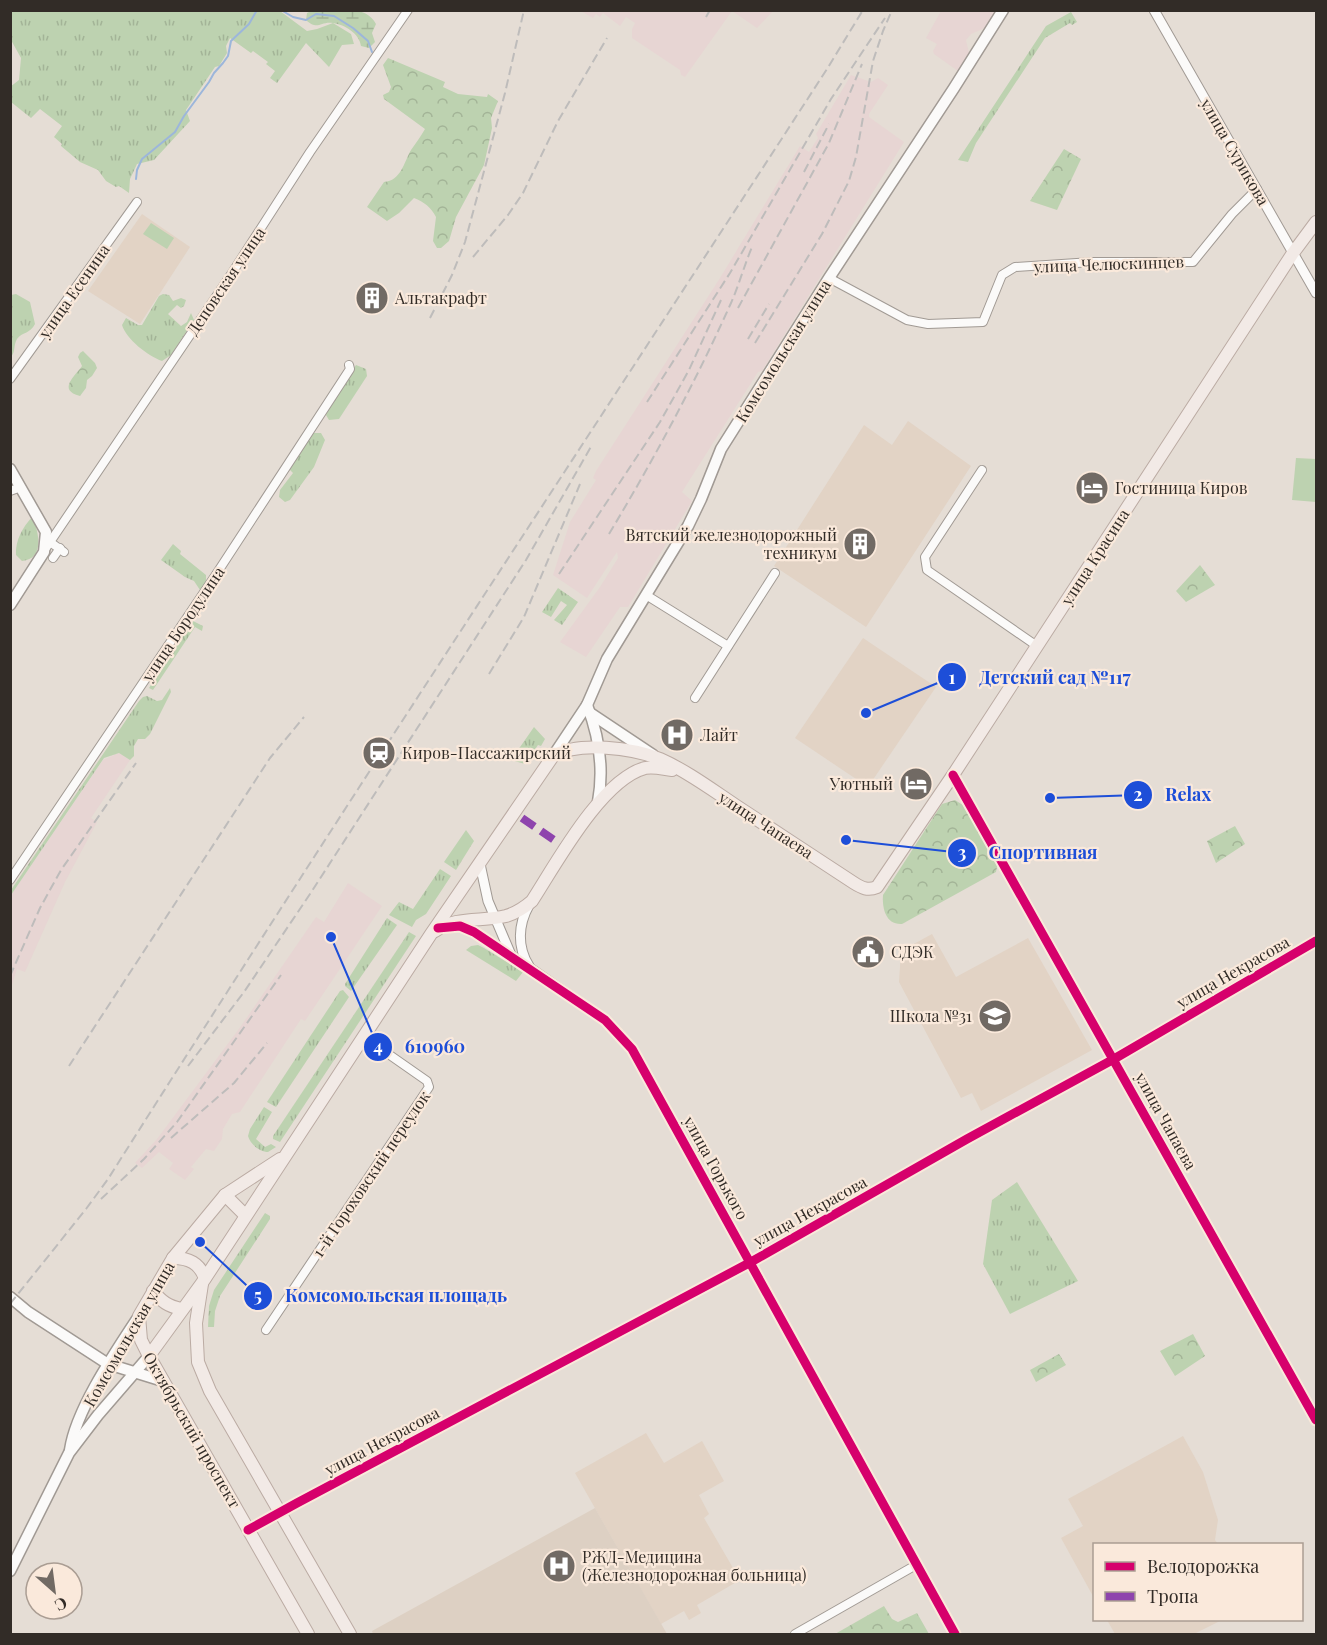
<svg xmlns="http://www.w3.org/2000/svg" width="1327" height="1645" viewBox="0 0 1327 1645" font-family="'Playfair Display',serif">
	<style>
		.built { fill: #e2d3c5 }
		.industrial { fill: #e7d5d3 }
		.medical { fill: #ddd0c3 }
		.grass { fill: url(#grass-tufts) }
		.forest { fill: url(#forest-crowns) }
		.wetland { fill: url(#wetland-marsh) }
		.pitch { fill: #bdd2b0 }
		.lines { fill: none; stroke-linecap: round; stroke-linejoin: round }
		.stream { stroke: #9cb6db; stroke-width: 2 }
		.minor-casing { stroke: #a19a94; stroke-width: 10 }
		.tertiary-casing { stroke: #a19a94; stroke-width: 11 }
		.secondary-casing { stroke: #a19a94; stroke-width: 13 }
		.primary-casing { stroke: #bbaba3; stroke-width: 14 }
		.minor { stroke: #fbfaf9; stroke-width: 8 }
		.tertiary { stroke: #fbfaf9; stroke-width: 9 }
		.secondary { stroke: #fbfaf9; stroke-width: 10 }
		.primary { stroke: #f2eae6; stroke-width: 12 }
		.rail { stroke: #bebcbb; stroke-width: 2; stroke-dasharray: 9 4.5; stroke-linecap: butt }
		.quiet { stroke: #8e44ad; stroke-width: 8; stroke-dasharray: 15 8; stroke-linecap: butt }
		.cycleway-casing { stroke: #fae9db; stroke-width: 13 }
		.cycleway { stroke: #d6006c; stroke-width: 9 }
		.labels { text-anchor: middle; stroke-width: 4.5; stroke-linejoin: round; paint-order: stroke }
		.street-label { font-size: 16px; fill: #322c27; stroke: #fae9db }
		.poi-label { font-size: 16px; fill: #322c27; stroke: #fae9db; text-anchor: start }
		.leader { fill: none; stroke: #1d4ed8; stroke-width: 2 }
		.callout-dot { fill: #1d4ed8; stroke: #fae9db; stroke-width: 2 }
		.mark-label { font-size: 18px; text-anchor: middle; font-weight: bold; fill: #fff }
		.callout-label { font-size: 18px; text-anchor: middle; font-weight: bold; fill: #1d4ed8; stroke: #fae9db; stroke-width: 4.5; stroke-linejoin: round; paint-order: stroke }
	</style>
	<defs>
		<pattern id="grass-tufts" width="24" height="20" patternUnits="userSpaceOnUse" patternTransform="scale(1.5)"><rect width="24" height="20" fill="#bdd2b0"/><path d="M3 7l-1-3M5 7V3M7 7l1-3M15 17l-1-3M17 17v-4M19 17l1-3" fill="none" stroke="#a3b497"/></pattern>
		<pattern id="forest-crowns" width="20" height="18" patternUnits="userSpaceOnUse" patternTransform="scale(1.5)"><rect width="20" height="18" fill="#bdd2b0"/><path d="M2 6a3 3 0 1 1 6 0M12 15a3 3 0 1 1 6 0" fill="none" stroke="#a3b497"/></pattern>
		<pattern id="wetland-marsh" width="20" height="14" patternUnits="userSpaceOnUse" patternTransform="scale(1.5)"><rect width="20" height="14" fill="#bdd2b0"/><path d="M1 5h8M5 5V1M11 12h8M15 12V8" fill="none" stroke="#a3b497"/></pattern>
	</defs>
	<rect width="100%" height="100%" fill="#e5ddd5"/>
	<!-- built -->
	<g class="built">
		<polygon points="142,214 190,247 140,324 88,291"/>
		<polygon points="908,421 971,466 866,627 774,566 864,425 892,445"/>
		<polygon points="863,638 936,687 868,787 795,738"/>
		<polygon points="932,934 956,977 1028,938 1092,1050 981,1111 972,1093 961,1098 899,982 901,951"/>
		<polygon points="646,1433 664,1463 702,1441 724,1481 699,1495 709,1514 704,1518 740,1580 697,1605 701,1613 689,1620 684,1611 661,1624 575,1473"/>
		<polygon points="1183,1436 1203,1472 1218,1520 1215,1540 1218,1544 1094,1544 1094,1598 1061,1538 1083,1526 1068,1499"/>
		<polygon points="1107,1620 1222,1620 1194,1634 1115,1634"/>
	</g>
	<!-- industrial -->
	<g class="industrial">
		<polygon points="581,11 773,10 773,11 757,28 732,11 685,77 681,75 680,70 632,38 632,29 635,23 626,17 620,26 603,13 600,17 596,14 593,18"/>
		<polygon points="941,11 996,11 985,28 971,34 966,40 969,53 958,71 934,54 933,51 937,44 926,38"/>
		<polygon points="851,75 871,82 878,78 888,85 869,114 869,117 904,142 762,371 758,372 682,492 692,501 628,607 620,607 586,657 560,642 600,587 618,558 617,552 587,598 553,575 570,522 596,480 593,478 596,471 720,278 800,146 809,152 818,138 816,134"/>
		<polygon points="119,753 130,760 91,818 97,822 65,882 25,972 17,969 11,988 11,895 103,760"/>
		<polygon points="348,883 382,906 305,1021 301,1019 240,1112 232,1114 223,1129 222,1139 214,1151 206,1149 191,1167 194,1169 185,1180 169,1169 173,1163 159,1152 142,1168 135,1163 157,1139 241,1026 316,917 324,922"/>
	</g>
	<!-- medical -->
	<polygon class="medical" points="595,1508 667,1634 373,1634 372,1631"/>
	<!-- grass -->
	<g class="grass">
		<polygon points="12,11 280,11 307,31 317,29 333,23 351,34 354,44 342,45 329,67 306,43 277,83 270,78 275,71 266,64 268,62 253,51 251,53 230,38 226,46 227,53 219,66 215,67 186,110 190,121 154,160 137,164 130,179 129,193 119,186 116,187 106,181 98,170 80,162 61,146 62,144 54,137 62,126 40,109 31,118 11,102 10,87 19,80 21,58 11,40"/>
		<polygon points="1071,12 1077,22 1072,25 1070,23 1045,38 976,143 968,162 958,160 1046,26"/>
		<path d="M16,294L30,302L35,324C30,334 22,332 17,339C13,346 16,351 11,357V295Z"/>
		<path d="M163,294L169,295L173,301L181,298L186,300L184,306L181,308L177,305L168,314L181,326L187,322L191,313L194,320L171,355L162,361C148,356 126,339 122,325L126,318L138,325H142L159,296Z"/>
		<polygon points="356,365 366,369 367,376 339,419 329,420 326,415 334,397"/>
		<polygon points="313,433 321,433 325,440 314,467 290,500 285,502 279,497 280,490 293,473 289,469"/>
		<path d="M32,517C39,531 45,559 22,561L16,555C15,540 23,527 32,517Z"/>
		<polygon points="173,544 181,551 180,554 206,575 206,581 200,590 194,581 185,577 161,560"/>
		<polygon points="558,588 578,602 562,625 554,620 567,605 561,601 551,617 542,612"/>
		<polygon points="193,621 203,626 202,631 195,627 153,690 149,688"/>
		<polygon points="170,688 171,692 150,734 145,739 138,739 134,746 134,756 130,760 119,753 104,758 11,895 11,890 139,701 143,697 147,696 157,701 162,700"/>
		<polygon points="534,727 545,739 541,746 538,745 525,764 511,760"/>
		<polygon points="466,830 474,841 456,870 444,862"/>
		<polygon points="440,869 451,876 426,914 416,920 412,927 389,915 399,902 413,909"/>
		<polygon points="387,918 397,925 351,991 345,986 345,984"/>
		<polygon points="409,932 416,936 280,1142 273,1139 273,1136"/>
		<polygon points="478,945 484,948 523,972 516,981 466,950 471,946"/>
		<polygon points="343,990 349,997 276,1107 267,1102 340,991"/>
		<path d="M264,1107L272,1112L256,1139L265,1147L271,1144L276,1147L268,1152C260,1152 250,1144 248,1136L250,1129Z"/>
		<polygon points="1017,1182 1078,1281 1010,1314 983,1264 992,1200"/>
		<polygon points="265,1213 270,1216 270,1219 220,1296 215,1311 214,1327 208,1327 209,1306 214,1290"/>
	</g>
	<!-- forest -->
	<g class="forest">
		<path d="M388,58L445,82L443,87L458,94L487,97L488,94L498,101L491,118L492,128L484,165L456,217L449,241L441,248H437L433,241L436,217C431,207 424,202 414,198L399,213L387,221L367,207L384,182C401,181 404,162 411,150C416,143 421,136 425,129L384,99L383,95L389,92L391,87L383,65Z"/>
		<polygon points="1064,149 1081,159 1057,210 1030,201"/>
		<path d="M83,351L95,363L97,368L92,376L87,380L86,388L80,396C57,390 75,376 82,366L78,357L80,353Z"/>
		<polygon points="1200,565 1215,585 1186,602 1176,591"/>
		<path d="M955,800L966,807L998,862L996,872L902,924C886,925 882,909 883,895L942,804Z"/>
		<polygon points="1235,826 1245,844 1216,863 1207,841"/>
		<polygon points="1193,1334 1205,1356 1175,1376 1160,1351"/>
		<polygon points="1059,1354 1066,1365 1036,1382 1030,1370"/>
		<polygon points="884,1606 892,1619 898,1622 917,1613 929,1634 835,1634"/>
	</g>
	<!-- wetland -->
	<path class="wetland" d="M311,11C331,10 365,3 376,24L372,33L375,42L369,48L361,46C359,33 345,25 333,23C320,21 318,31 306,20L307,13Z"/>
	<!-- pitch -->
	<g class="pitch">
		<polygon points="151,223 174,238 167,249 143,234"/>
		<polygon points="1296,458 1316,459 1316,502 1292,500"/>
	</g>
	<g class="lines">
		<!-- stream -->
		<g class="stream">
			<polyline points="281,10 293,17 306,20 316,14 334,16 353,28 368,41 372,52"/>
			<polyline points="136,179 137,170 142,159 175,132 184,116 209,82 214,73 223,63 228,56 231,41 249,24 257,10"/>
		</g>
		<!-- minor casing -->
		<g class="minor-casing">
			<g id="minor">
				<polyline points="829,278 907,320 928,324 983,322 1002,275 1015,267 1092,262 1193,262 1232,214 1257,189"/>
				<polyline points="10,379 137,202"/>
				<polyline points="982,470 925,557 927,570 1037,646"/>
				<polyline points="10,491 21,487"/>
				<polyline points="50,542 64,552"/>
				<polyline points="46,548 232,273 310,152 408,10"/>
				<polyline points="53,558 60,548"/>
				<polyline points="646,595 728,646"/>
				<polyline points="695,698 775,573"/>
				<polyline points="953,775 1316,1420"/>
				<polyline points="10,880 215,576 350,369 349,365"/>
				<polyline points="266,1330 429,1087 427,1081 364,1037"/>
				<polyline points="795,1634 916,1565"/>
			</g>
		</g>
		<!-- tertiary casing -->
		<g class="tertiary-casing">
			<g id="tertiary">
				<polyline points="1154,10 1316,293"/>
				<polyline points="480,864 488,901 511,955"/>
				<polyline points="450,926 460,926 474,932 530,968 605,1020 632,1049 955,1634"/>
				<path d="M529,966C517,947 518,925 529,905"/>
				<polyline points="248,1530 297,1503 751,1262 967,1139 1114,1059 1316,941"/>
			</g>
		</g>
		<!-- secondary casing -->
		<g class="secondary-casing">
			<g id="secondary">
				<polyline points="10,469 46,532 44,552 10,605"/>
				<path d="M587,705C599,736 604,769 598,802"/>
				<polyline points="590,713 653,755"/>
				<polyline points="553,756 587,705 607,659 688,526 701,499 721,449 829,278 954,88 1003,10"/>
				<polyline points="10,1297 28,1312 108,1364 163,1381"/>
				<path d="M70,1450C76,1409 116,1351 139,1316"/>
				<polyline points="10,1571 69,1453 98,1415 149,1356"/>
			</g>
		</g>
		<!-- primary casing -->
		<g class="primary-casing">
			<g id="primary">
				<path d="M435,931C456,916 482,922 506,916C516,913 524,908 532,901C556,864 601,780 645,768C654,766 663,769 672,770"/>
				<polyline points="280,1159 225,1195 173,1258 139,1316 141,1340 149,1356 308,1634"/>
				<polyline points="225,1195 245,1215"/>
				<path d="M173,1258C189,1258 199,1263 205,1278"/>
				<polyline points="202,1284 196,1323 198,1362 210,1391 350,1634"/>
				<path d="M153,1291C162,1302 168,1306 181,1309"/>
				<path d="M149,1356L202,1283L431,934L553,756C579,741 633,748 660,759C687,771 711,789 735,805C775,831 814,857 854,883C862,888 868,891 877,887L953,775L1293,253L1316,222"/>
			</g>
		</g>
		<!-- minor -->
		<use href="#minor" class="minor"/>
		<!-- tertiary -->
		<use href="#tertiary" class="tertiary"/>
		<!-- secondary -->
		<use href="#secondary" class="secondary"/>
		<!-- primary -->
		<use href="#primary" class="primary"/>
		<!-- rail -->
		<g class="rail">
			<polyline points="706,17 710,10"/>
			<polyline points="804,172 829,124"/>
			<polyline points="473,257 508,215 523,193 558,121 607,38"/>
			<polyline points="738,308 829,143 862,64"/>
			<polyline points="430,318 452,275 465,242 505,93 524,10"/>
			<polyline points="748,339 769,304"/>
			<polyline points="755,343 822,234 849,181 856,157 873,61 883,31 892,10"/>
			<polyline points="647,402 730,273 831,99 885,18"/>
			<path d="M609,534C654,459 695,383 731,303C739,285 744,266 752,247"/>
			<polyline points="559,574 660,422 689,370 721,300"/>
			<polyline points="489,674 524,617 580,484"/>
			<polyline points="10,976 40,908 61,870 136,763"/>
			<polyline points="69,1066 255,781 270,758 304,717"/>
			<polyline points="188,1066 244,992 310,894 526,560 592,445"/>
			<polyline points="171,1138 234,1083 267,1043"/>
			<polyline points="101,1199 144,1159 177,1122 281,975"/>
			<path d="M10,1304L86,1209L108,1179C344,806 587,439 827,69L863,10"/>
		</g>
		<!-- quiet -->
		<polyline class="quiet" points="522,818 560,844"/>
		<!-- cycleway casing -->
		<g class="cycleway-casing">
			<g id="cycleway">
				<polyline points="953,775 1316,1420"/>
				<polyline points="438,928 460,926 474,932 605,1020 632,1049 955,1634"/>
				<polyline points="248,1530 297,1503 751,1262 967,1139 1114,1059 1316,941"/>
			</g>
		</g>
		<!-- cycleway -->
		<use href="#cycleway" class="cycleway"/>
	</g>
	<!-- icons -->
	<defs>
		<g id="building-disc" transform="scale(1.725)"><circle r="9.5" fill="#716a64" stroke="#fae9db"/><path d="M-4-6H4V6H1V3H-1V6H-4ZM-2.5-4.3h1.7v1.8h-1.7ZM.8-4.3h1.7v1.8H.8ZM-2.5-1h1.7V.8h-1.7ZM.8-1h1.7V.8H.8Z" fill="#fff"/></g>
		<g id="hotel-disc" transform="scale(1.725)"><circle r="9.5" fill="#716a64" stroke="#fae9db"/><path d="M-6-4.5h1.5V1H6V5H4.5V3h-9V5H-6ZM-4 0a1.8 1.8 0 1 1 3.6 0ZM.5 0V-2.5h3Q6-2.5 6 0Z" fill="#fff"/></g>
		<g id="hospital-disc" transform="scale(1.725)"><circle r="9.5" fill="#716a64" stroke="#fae9db"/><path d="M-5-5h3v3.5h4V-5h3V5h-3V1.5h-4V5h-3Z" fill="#fff"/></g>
		<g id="station-disc" transform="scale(1.725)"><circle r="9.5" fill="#716a64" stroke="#fae9db"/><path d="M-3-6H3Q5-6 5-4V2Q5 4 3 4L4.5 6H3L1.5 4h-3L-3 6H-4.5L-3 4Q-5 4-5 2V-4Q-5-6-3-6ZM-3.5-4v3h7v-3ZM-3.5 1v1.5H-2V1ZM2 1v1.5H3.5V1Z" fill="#fff"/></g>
		<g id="civic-disc" transform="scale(1.725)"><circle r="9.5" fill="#716a64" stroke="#fae9db"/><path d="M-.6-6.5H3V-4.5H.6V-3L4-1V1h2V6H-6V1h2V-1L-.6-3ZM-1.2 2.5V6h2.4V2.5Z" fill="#fff"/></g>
		<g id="school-disc" transform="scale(1.725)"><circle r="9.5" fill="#716a64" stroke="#fae9db"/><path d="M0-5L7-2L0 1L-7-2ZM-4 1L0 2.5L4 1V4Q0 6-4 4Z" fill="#fff"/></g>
	</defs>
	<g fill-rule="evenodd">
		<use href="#building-disc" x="372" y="298"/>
		<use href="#hotel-disc" x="1092" y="488"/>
		<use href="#building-disc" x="860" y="544"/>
		<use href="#hospital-disc" x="677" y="735"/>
		<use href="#station-disc" x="379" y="753"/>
		<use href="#hotel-disc" x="916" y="784"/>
		<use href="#civic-disc" x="868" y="952"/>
		<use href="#school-disc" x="995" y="1016"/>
		<use href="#hospital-disc" x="559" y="1566"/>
	</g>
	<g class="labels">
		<!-- street labels -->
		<g class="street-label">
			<text transform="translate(1235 152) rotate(60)" y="6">улица Сурикова</text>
			<text transform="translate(1109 264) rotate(-2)" y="6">улица Челюскинцев</text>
			<text transform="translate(226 281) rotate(-56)" y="6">Деповская улица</text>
			<text transform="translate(74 291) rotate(-55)" y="6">улица Есенина</text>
			<text transform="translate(783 351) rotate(-58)" y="6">Комсомольская улица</text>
			<text transform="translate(1095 557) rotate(-57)" y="6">улица Красина</text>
			<text transform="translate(183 624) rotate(-56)" y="6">улица Бородулина</text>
			<text transform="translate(766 825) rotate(33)" y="6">улица Чапаева</text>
			<text transform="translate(1233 972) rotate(-30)" y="6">улица Некрасова</text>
			<text transform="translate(1166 1121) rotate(61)" y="6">улица Чапаева</text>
			<text transform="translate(716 1168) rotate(61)" y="6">улица Горького</text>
			<text transform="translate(371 1174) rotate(-56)" y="6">1-й Гороховский переулок</text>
			<text transform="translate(810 1211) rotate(-29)" y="6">улица Некрасова</text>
			<text transform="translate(129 1334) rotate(-60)" y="6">Комсомольская улица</text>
			<text transform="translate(192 1430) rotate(60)" y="6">Октябрьский проспект</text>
			<text transform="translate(382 1441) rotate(-28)" y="6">улица Некрасова</text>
		</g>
		<!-- poi labels -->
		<g class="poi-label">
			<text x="395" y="304">Альтакрафт</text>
			<text x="1115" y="494">Гостиница Киров</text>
			<text x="837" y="541" text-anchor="end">Вятский железнодорожный<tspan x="837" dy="18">техникум</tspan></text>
			<text x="700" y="741">Лайт</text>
			<text x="402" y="759">Киров-Пассажирский</text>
			<text x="893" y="790" text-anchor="end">Уютный</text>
			<text x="891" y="958">СДЭК</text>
			<text x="972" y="1022" text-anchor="end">Школа №31</text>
			<text x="582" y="1563">РЖД-Медицина<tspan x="582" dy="18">(Железнодорожная больница)</tspan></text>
		</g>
	</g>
	<!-- callouts -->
	<path class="leader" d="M866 713L952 677M1050 798L1138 795M846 840L962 853M331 937L378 1047M200 1242L258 1296"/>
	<g class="callout-dot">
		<circle cx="866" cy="713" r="6"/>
		<circle cx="1050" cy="798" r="6"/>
		<circle cx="846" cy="840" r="6"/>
		<circle cx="331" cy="937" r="6"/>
		<circle cx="200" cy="1242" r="6"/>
		<circle cx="952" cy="677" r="15"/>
		<circle cx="1138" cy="795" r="15"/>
		<circle cx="962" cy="853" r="15"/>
		<circle cx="378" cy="1047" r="15"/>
		<circle cx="258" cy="1296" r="15"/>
	</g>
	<g class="mark-label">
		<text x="952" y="684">1</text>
		<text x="1138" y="801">2</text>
		<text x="962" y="859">3</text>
		<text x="378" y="1053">4</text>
		<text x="258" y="1302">5</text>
	</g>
	<g class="callout-label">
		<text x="1055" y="684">Детский сад №117</text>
		<text x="1188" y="801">Relax</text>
		<text x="1043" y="859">Спортивная</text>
		<text x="435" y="1053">610960</text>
		<text x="396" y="1302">Комсомольская площадь</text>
	</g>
	<!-- border -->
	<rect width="1327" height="1645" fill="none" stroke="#322c27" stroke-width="24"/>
	<!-- legend -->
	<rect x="1093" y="1543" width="210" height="78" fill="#fae9db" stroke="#aa9d93" stroke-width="1.5"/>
	<rect x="1105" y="1562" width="30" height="9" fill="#d6006c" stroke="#aa9d93" stroke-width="1.5"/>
	<text x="1147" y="1573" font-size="18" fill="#322c27">Велодорожка</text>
	<rect x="1105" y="1592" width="30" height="9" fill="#8e44ad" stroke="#aa9d93" stroke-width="1.5"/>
	<text x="1147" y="1603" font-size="18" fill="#322c27">Тропа</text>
	<!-- north arrow -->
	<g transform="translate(54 1591) rotate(152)"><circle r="28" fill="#fae9db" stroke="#aa9d93" stroke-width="1.5"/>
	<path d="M0-4.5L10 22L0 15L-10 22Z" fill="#716a64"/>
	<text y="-9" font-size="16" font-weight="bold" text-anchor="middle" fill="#322c27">С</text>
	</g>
</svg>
